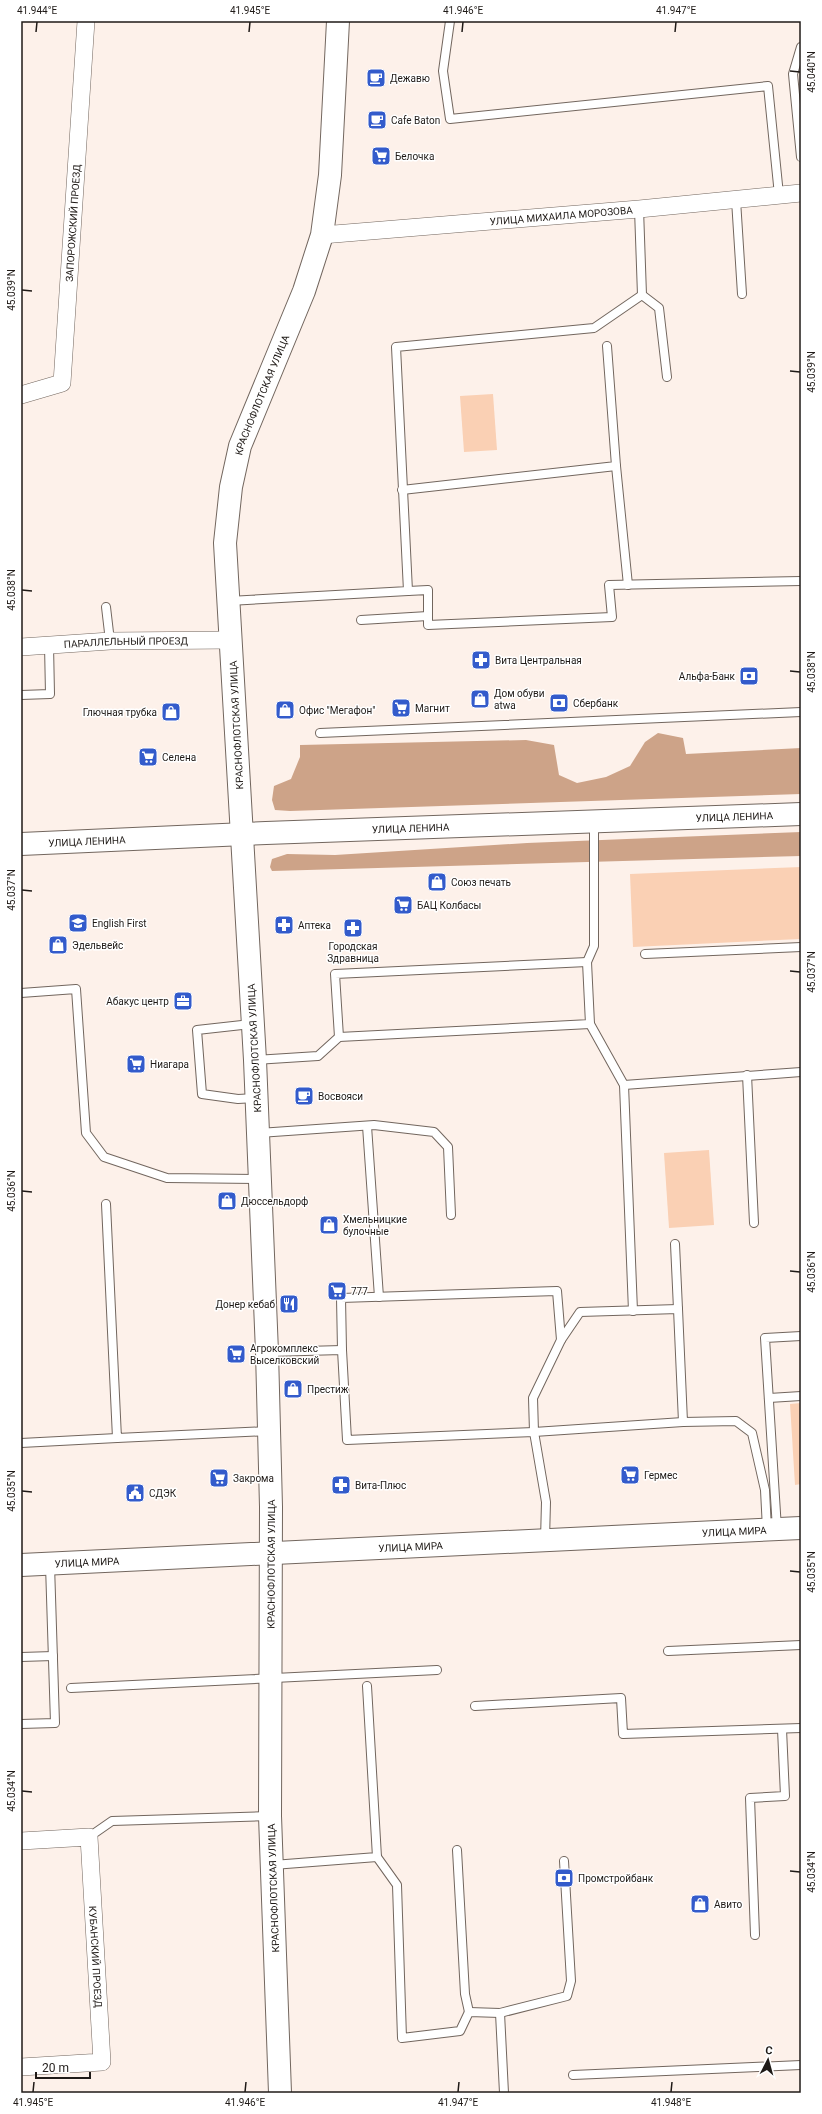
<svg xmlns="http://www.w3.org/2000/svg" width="822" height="2114" viewBox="0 0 822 2114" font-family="Roboto,sans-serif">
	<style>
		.green { fill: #fad0b4 }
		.forest { fill: #cda388 }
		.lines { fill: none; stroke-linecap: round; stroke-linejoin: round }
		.lane-casing { stroke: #72665e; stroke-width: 10 }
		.street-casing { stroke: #72665e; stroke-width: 18 }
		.secondary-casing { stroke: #72665e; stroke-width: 24 }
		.lane { stroke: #fff; stroke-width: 8 }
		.street { stroke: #fff; stroke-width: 17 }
		.secondary { stroke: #fff; stroke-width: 22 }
		.ticks { fill: none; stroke: #1f1a17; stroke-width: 1.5 }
		.labels { text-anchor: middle; stroke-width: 3; stroke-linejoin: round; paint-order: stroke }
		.poi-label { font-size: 10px; fill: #1f1a17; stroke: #fff; text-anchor: start }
		.street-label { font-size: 10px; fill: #1f1a17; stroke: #fff }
		.neatline { fill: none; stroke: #1f1a17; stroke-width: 1.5 }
		.ticks-label { font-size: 10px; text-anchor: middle; fill: #1f1a17 }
	</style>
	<rect width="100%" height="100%" fill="#fdf1ea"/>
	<!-- green -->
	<g class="green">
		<polygon points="493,394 497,450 464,452 460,396"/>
		<polygon points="801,867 801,939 633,947 630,874"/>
		<polygon points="709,1150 714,1225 669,1228 664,1153"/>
		<polygon points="801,1403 801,1484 795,1485 790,1404"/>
	</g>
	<!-- forest -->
	<g class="forest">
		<polygon points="658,733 683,738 686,754 801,748 801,794 290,811 275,810 272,800 274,786 291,779 300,757 300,745 526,740 554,745 559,775 577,783 606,777 630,766 645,742"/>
		<polygon points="801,832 801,856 272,871 270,867 272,859 287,854 335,855 527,843"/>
	</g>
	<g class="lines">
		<!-- lane casing -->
		<g class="lane-casing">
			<g id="lane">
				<polyline points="450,21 443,71 450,119 768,86 779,195"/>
				<polyline points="801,47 793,74 801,157"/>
				<polyline points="736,200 742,294"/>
				<polyline points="639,209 642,295 659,308 667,377"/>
				<polyline points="616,466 628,585"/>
				<polyline points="402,490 616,466 607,346"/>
				<polyline points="408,591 428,590 428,625 612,617 609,585 801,581"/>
				<polyline points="229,601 408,591 396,347 594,328 642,295"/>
				<polyline points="106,607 110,641"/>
				<polyline points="361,620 428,616"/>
				<polyline points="21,695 50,694 49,645"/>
				<polyline points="320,733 801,712"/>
				<polyline points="645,954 801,947"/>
				<polyline points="21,993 76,989 86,1133 104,1157 167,1178 259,1179"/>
				<polyline points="251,1024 197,1030 202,1094 238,1099 255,1098"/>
				<polyline points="590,1024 624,1085 633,1311"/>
				<polyline points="339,1037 335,974 587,962"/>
				<polyline points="255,1060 318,1056 339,1037 590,1024 587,962 594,946 594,822"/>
				<polyline points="747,1075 754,1223"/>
				<polyline points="624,1085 801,1072"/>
				<polyline points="367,1126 379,1297"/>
				<polyline points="259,1133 374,1125 434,1132 448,1147 451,1215"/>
				<polyline points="106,1204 117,1438 269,1431"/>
				<polyline points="675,1244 678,1309"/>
				<polyline points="561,1340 580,1312 678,1309 683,1422 736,1421 752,1433 765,1490 767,1529"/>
				<polyline points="342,1350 341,1298 557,1291 561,1340 533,1398 534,1432 683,1422"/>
				<polyline points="268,1352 342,1350 347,1440 534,1432 546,1502 545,1540"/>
				<polyline points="769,1398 801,1396"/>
				<polyline points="21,1443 117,1438"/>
				<polyline points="777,1529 765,1338 801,1336"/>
				<polyline points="668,1651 801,1645"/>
				<polyline points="21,1657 53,1656"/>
				<polyline points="71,1688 437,1670"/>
				<polyline points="475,1706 621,1698 623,1734 801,1728"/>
				<polyline points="21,1724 55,1723 50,1565"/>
				<polyline points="89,1837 112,1821 269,1816"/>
				<polyline points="457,1850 465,1994 469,2012"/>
				<polyline points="377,1857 397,1885 402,2038 460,2031 469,2012 500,2013 567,1996 571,1981 564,1861"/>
				<polyline points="273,1865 377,1857 367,1686"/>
				<polyline points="755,1935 750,1798 785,1796 782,1729"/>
				<polyline points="500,2013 504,2093"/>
				<polyline points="573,2075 801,2065"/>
			</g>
		</g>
		<!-- street casing -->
		<g class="street-casing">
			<g id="street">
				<path id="s1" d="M322,235L639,209L801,193"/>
				<path id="s2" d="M21,395L62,383L86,21"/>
				<path id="s3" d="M21,647L110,641L231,640"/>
				<path id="s4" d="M21,1841L89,1837L102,2062L21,2067"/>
			</g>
		</g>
		<!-- secondary casing -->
		<g class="secondary-casing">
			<g id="secondary">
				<path id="s5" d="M21,844L266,833L801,814"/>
				<path id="s6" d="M21,1565L801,1528"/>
				<path id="s7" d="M280,2093L270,1816L271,1507L267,1352L255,1060L225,543L231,487L240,446L304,291L322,235L330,175L338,21"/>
			</g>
		</g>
		<!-- lane -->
		<use href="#lane" class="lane"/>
		<!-- street -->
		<use href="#street" class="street"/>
		<!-- secondary -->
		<use href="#secondary" class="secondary"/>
	</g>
	<!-- ticks -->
	<path class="ticks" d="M36,32L37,22M249,32L250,22M462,32L463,22M675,32L676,22M790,71L800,72M22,290L32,291M790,371L800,372M22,590L32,591M790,671L800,672M22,890L32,891M790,971L800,972M22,1191L32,1192M790,1271L800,1272M22,1491L32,1492M790,1571L800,1572M22,1791L32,1792M790,1871L800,1872M33,2092L34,2082M245,2092L246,2082M458,2092L459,2082M671,2092L672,2082"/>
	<!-- icons -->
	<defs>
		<g id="cafe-square" transform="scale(1)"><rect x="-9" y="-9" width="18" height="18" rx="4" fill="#335bcb" stroke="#fff"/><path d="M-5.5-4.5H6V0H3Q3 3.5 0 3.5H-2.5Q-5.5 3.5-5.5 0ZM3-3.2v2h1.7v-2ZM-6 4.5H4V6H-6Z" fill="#fff"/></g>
		<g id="supermarket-square" transform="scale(1)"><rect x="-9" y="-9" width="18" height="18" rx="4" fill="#335bcb" stroke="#fff"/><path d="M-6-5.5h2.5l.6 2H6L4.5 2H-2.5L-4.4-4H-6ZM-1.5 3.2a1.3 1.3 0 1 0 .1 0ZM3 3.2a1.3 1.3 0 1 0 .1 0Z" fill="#fff"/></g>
		<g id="pharmacy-square" transform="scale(1)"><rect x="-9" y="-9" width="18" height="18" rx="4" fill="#335bcb" stroke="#fff"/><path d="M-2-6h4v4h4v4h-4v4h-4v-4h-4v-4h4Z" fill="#fff"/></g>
		<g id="bank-square" transform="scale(1)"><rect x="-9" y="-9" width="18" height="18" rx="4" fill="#335bcb" stroke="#fff"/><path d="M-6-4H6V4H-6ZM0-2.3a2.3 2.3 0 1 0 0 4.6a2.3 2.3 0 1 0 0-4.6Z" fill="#fff"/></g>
		<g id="shop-square" transform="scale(1)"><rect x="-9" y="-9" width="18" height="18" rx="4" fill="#335bcb" stroke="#fff"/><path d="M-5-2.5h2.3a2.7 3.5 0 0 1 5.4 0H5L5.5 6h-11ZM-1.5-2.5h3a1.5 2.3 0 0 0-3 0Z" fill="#fff"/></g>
		<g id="school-square" transform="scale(1)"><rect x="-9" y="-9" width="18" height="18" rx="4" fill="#335bcb" stroke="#fff"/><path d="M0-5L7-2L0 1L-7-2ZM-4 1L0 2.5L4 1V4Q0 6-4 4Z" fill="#fff"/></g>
		<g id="office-square" transform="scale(1)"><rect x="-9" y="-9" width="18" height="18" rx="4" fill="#335bcb" stroke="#fff"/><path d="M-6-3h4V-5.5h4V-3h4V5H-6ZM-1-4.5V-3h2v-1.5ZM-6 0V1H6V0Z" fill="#fff"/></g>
		<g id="restaurant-square" transform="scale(1)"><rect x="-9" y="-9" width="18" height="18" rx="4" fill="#335bcb" stroke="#fff"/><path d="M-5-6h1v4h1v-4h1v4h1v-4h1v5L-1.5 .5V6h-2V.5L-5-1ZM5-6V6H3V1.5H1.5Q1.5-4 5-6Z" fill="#fff"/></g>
		<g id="civic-square" transform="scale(1)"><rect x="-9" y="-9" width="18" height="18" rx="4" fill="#335bcb" stroke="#fff"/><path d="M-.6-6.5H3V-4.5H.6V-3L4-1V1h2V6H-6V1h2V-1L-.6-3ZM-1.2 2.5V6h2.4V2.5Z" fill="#fff"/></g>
	</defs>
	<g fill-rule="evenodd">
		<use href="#cafe-square" x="376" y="78"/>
		<use href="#cafe-square" x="377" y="120"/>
		<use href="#supermarket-square" x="381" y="156"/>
		<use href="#pharmacy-square" x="481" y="660"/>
		<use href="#bank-square" x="749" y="676"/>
		<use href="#shop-square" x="480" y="699"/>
		<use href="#bank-square" x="559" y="703"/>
		<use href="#supermarket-square" x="401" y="708"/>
		<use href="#shop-square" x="285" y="710"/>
		<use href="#shop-square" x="171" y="712"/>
		<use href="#supermarket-square" x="148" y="757"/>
		<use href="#shop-square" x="437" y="882"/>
		<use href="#supermarket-square" x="403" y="905"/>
		<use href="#school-square" x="78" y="923"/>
		<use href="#pharmacy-square" x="284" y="925"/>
		<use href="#pharmacy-square" x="353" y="928"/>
		<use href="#shop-square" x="58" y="945"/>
		<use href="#office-square" x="183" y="1001"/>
		<use href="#supermarket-square" x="136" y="1064"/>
		<use href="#cafe-square" x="304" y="1096"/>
		<use href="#shop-square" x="227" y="1201"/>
		<use href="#shop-square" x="329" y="1225"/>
		<use href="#supermarket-square" x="337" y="1291"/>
		<use href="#restaurant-square" x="289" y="1304"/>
		<use href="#supermarket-square" x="236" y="1354"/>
		<use href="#shop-square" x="293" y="1389"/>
		<use href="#supermarket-square" x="630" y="1475"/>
		<use href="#supermarket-square" x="219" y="1478"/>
		<use href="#pharmacy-square" x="341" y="1485"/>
		<use href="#civic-square" x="135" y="1493"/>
		<use href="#bank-square" x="564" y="1878"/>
		<use href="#shop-square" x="700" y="1904"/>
	</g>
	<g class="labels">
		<!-- poi labels -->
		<g class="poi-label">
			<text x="390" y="82">Дежавю</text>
			<text x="391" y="124">Cafe Baton</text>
			<text x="395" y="160">Белочка</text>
			<text x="495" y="664">Вита Центральная</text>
			<text x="735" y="680" text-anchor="end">Альфа-Банк</text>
			<text x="494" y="697">Дом обуви<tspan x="494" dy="12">atwa</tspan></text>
			<text x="573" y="707">Сбербанк</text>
			<text x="415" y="712">Магнит</text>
			<text x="299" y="714">Офис "Мегафон"</text>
			<text x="157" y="716" text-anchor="end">Глючная трубка</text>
			<text x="162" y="761">Селена</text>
			<text x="451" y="886">Союз печать</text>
			<text x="417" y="909">БАЦ Колбасы</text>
			<text x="92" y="927">English First</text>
			<text x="298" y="929">Аптека</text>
			<text x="72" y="949">Эдельвейс</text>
			<text x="353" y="950" text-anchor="middle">Городская<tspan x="353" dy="12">Здравница</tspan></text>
			<text x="169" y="1005" text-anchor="end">Абакус центр</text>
			<text x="150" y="1068">Ниагара</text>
			<text x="318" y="1100">Восвояси</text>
			<text x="241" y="1205">Дюссельдорф</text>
			<text x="343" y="1223">Хмельницкие<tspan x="343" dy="12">булочные</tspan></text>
			<text x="351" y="1295">777</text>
			<text x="275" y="1308" text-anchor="end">Донер кебаб</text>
			<text x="250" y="1352">Агрокомплекс<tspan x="250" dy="12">Выселковский</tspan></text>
			<text x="307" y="1393">Престиж</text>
			<text x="644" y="1479">Гермес</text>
			<text x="233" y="1482">Закрома</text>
			<text x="355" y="1489">Вита-Плюс</text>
			<text x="149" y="1497">СДЭК</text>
			<text x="578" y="1882">Промстройбанк</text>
			<text x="714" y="1908">Авито</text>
		</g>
		<!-- street labels -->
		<g class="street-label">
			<text dy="4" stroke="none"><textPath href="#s1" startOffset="240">УЛИЦА МИХАИЛА МОРОЗОВА</textPath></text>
			<text dy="4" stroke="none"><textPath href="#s2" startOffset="203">ЗАПОРОЖСКИЙ ПРОЕЗД</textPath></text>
			<text dy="4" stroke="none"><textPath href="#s7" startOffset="1705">КРАСНОФЛОТСКАЯ УЛИЦА</textPath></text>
			<text dy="4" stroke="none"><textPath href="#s3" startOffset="105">ПАРАЛЛЕЛЬНЫЙ ПРОЕЗД</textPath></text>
			<text transform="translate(236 725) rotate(-93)" y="4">КРАСНОФЛОТСКАЯ УЛИЦА</text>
			<text dy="4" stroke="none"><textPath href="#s5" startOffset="714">УЛИЦА ЛЕНИНА</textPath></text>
			<text dy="4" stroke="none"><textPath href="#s5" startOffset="390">УЛИЦА ЛЕНИНА</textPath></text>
			<text dy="4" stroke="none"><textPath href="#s5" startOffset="66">УЛИЦА ЛЕНИНА</textPath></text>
			<text transform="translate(254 1048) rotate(-93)" y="4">КРАСНОФЛОТСКАЯ УЛИЦА</text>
			<text dy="4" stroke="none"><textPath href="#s6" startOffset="714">УЛИЦА МИРА</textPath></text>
			<text dy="4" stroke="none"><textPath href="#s6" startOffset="390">УЛИЦА МИРА</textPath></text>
			<text dy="4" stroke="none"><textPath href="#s6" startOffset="66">УЛИЦА МИРА</textPath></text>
			<text dy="4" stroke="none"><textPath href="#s7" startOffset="529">КРАСНОФЛОТСКАЯ УЛИЦА</textPath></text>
			<text transform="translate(273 1888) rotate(-92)" y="4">КРАСНОФЛОТСКАЯ УЛИЦА</text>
			<text dy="4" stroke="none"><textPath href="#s4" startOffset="188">КУБАНСКИЙ ПРОЕЗД</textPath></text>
		</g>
	</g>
	<!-- border -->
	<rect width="822" height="2114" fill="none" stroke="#ffffff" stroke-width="44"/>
	<!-- north arrow -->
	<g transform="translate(768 2060) rotate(6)" stroke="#ffffff" stroke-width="3" paint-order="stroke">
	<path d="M0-3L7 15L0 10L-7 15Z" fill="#1f1a17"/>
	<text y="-6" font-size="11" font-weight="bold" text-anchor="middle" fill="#1f1a17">С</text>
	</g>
	<!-- scale -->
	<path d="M36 2072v6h54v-6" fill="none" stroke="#1f1a17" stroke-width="2"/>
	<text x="42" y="2072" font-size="12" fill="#1f1a17" stroke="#ffffff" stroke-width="3" paint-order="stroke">20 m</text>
	<rect x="22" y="22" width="778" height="2070" class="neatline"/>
	<g class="ticks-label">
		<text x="37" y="14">41.944°E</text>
		<text x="250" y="14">41.945°E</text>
		<text x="463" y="14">41.946°E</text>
		<text x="676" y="14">41.947°E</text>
		<text transform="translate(811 72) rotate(-90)" y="4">45.040°N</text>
		<text transform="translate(11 290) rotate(-90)" y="4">45.039°N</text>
		<text transform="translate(811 372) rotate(-90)" y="4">45.039°N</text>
		<text transform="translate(11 590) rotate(-90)" y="4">45.038°N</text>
		<text transform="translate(811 672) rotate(-90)" y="4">45.038°N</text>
		<text transform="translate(11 890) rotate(-90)" y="4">45.037°N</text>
		<text transform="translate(811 972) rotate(-90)" y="4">45.037°N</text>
		<text transform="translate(11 1191) rotate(-90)" y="4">45.036°N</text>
		<text transform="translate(811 1272) rotate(-90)" y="4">45.036°N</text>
		<text transform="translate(11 1491) rotate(-90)" y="4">45.035°N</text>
		<text transform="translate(811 1572) rotate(-90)" y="4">45.035°N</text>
		<text transform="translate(11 1791) rotate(-90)" y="4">45.034°N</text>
		<text transform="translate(811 1872) rotate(-90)" y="4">45.034°N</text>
		<text x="33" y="2106">41.945°E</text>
		<text x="245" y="2106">41.946°E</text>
		<text x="458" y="2106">41.947°E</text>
		<text x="671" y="2106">41.948°E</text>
	</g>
</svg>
